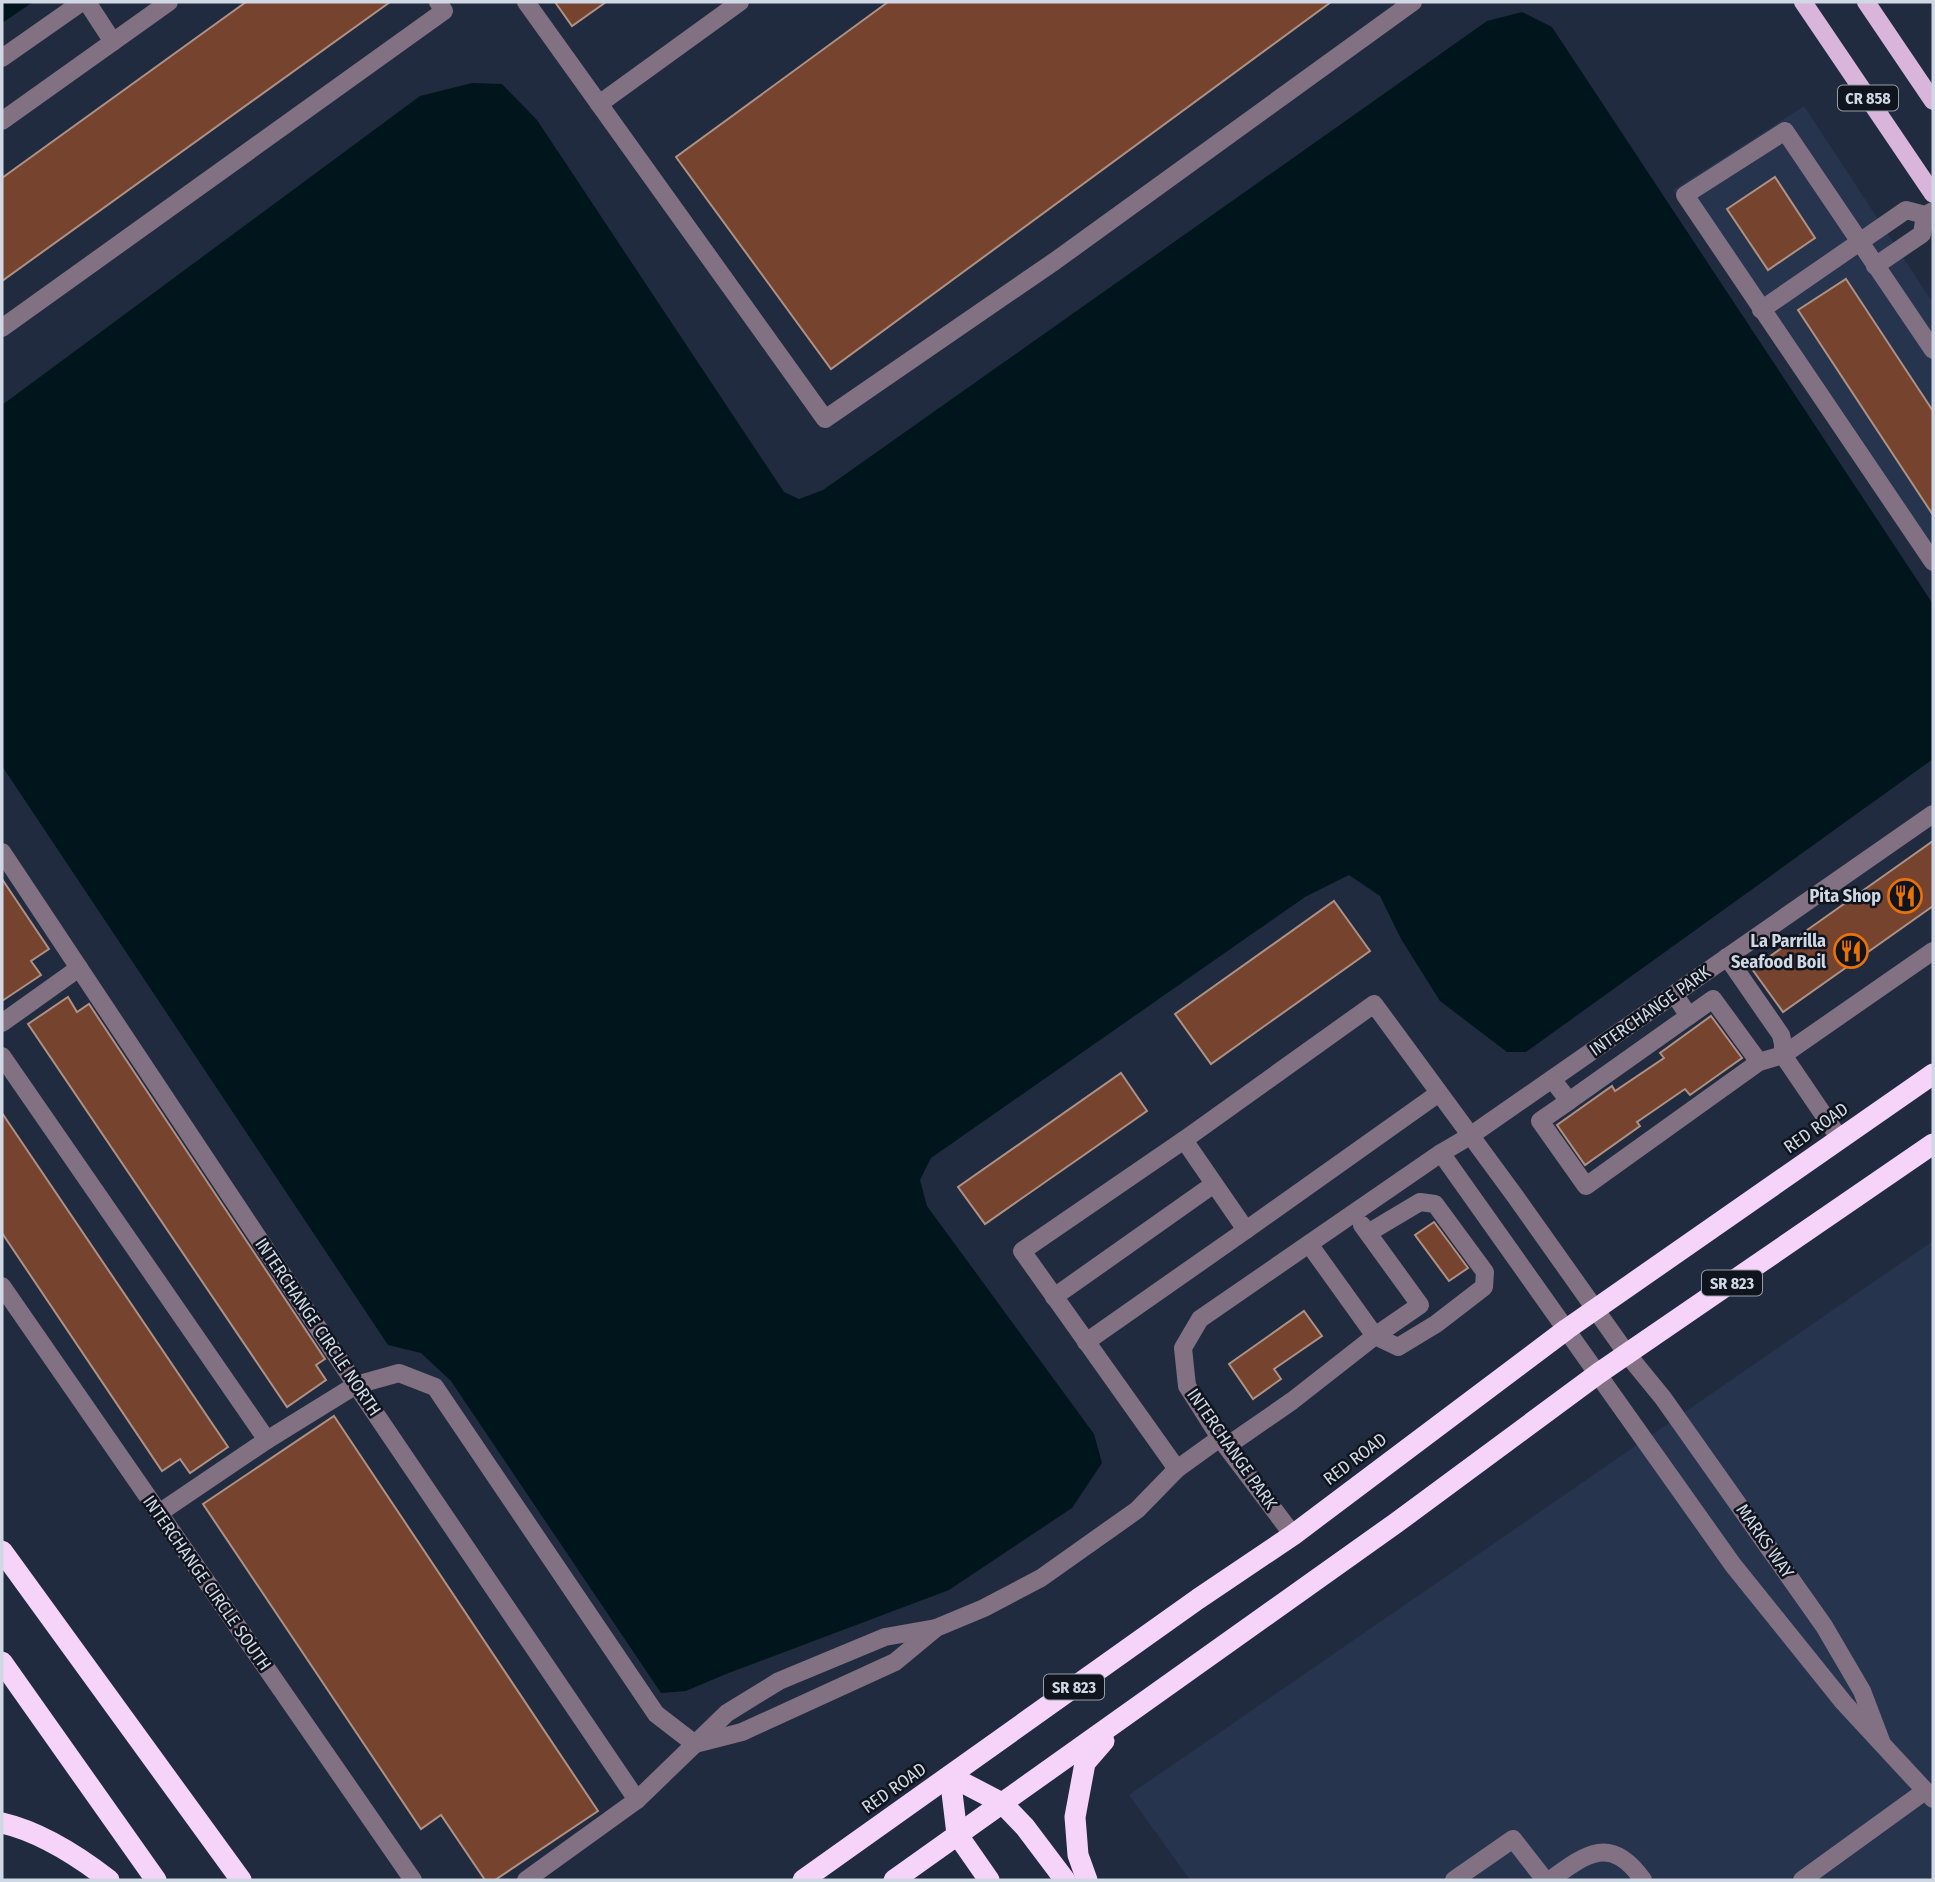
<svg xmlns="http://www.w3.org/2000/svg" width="1935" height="1882" viewBox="0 0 1935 1882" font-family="'Fira Sans Condensed',sans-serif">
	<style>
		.built { fill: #27344e }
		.water { fill: #01161c }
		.building { fill: #76432e; stroke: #ae9185; stroke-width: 2 }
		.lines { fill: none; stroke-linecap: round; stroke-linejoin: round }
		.minor { stroke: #827083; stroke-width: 18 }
		.major { stroke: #d9b5dc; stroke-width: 18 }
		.highway { stroke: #f6d4f9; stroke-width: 21 }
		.labels { text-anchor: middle; stroke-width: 5; stroke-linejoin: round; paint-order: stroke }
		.shield { fill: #0f141d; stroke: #979da9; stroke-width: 2 }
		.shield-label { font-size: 16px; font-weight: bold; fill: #d1d8e5 }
		.poi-label { font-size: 18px; font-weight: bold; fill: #d1d8e5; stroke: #0f141d; text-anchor: end }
		.street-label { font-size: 18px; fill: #d1d8e5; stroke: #0f141d }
	</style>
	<rect width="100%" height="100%" fill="#212b3f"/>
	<!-- built -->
	<g class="built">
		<polygon points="1804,106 1933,303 1933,576 1673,190"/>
		<polygon points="1933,1241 1933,1880 1190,1880 1129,1795"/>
	</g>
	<!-- water -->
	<g class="water">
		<polygon points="2,2 33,2 2,23"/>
		<polygon points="1522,12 1552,27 1933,604 1933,759 1526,1052 1507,1052 1440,1001 1401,939 1380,896 1349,875 1305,897 931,1158 920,1180 927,1206 1094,1434 1102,1463 1072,1508 949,1590 726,1674 686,1691 661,1693 451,1381 421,1353 388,1345 2,766 2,405 420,96 472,83 502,84 537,120 784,492 799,499 823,490 1487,21"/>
	</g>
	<!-- building -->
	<g class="building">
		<polygon points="246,2 390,2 2,281 2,178"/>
		<polygon points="555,2 606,2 572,26"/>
		<polygon points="888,2 1331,2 831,369 676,157"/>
		<polygon points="1775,177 1815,238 1768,270 1727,209"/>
		<polygon points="1846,279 1933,411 1933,515 1798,310"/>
		<polygon points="1933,841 1933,906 1783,1012 1752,969"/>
		<polygon points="2,879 49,949 31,961 41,975 2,1001"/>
		<polygon points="1334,901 1370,951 1211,1064 1175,1014"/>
		<polygon points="68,997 77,1012 89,1004 325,1359 316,1365 326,1380 287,1407 28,1024"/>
		<polygon points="1711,1016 1742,1058 1690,1095 1685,1089 1637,1122 1640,1126 1585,1165 1557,1125 1612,1086 1615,1091 1664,1058 1660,1053"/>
		<polygon points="1121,1073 1147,1111 985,1224 958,1187"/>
		<polygon points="2,1113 228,1447 190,1473 180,1459 162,1471 2,1233"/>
		<polygon points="1434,1222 1468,1268 1449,1281 1415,1235"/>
		<polygon points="1304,1311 1322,1336 1274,1369 1281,1379 1253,1399 1229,1364"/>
		<polygon points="334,1416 598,1811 495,1880 485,1880 441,1815 421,1829 203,1504"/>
	</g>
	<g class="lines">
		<!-- minor -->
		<g class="minor">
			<polyline points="87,2 113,42"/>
			<polyline points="526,2 825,419 1055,261 1413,2"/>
			<polyline points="2,58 82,2"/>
			<polyline points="599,104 740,2"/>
			<polyline points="2,121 169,2"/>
			<polyline points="1875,266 1922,234 1925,215"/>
			<polyline points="1761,310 1906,210 1925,215 1933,211"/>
			<polyline points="2,328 444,11 438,2"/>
			<polyline points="1933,350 1785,131 1685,195 1933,562"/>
			<polyline points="2,852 356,1385 637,1800"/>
			<polyline points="1727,957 1781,1035 1783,1044 1783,1055"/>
			<polyline points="1689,1016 1713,999 1759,1062"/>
			<polyline points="2,1023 79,968"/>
			<polyline points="1783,1055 1933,951"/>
			<polyline points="2,1056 267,1440"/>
			<polyline points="1552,1079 1569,1101 1540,1121 1586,1186 1759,1062 1783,1055 1840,1139"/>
			<polyline points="1439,1093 1246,1230 1184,1140 1374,1004 1515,1196 1627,1354 1663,1398 1824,1626 1862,1691 1881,1741"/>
			<polyline points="1569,1101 1689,1016 1674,994"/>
			<polyline points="1441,1153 1733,1565 1844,1703 1933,1799"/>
			<polyline points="1309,1244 1375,1336 1420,1305 1362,1225"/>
			<polyline points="2,1286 413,1880"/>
			<polyline points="1054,1297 1214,1184"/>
			<polyline points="1086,1342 1246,1230"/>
			<polyline points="1227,1446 1292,1401 1375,1336 1398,1347 1436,1324 1484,1287 1485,1272 1435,1204 1420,1202 1368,1233"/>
			<polyline points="1177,1469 1022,1251 1184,1140"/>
			<polyline points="159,1513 267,1440 356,1385 399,1373 435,1387 656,1714 695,1744"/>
			<polyline points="1293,1535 1220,1438 1187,1386 1183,1348 1200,1319 1441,1153 1470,1136 1933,814"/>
			<polyline points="695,1744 742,1732 895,1662 936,1628 984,1608 1041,1578 1137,1510 1177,1469 1220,1438"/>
			<polyline points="526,1880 637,1800 727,1713 779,1681 885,1637 936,1628"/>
			<polyline points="1454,1880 1513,1839 1545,1880"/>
			<path d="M1550,1880C1587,1853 1611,1835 1643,1880"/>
			<polyline points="1802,1880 1925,1791"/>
		</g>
		<!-- major -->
		<g class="major">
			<polyline points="1803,2 1933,194"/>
			<polyline points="1866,2 1933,101"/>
		</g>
		<!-- highway -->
		<g class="highway">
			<polyline points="2,1551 241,1880"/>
			<polyline points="2,1662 156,1880"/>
			<polyline points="950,1776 1002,1803 1025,1827 1065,1880"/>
			<polyline points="950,1776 957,1834 989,1880"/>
			<path d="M2,1823C41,1832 78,1856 109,1880"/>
			<polyline points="803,1880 1198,1599 1293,1535 1567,1329 1933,1074"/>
			<polyline points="894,1880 1396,1523 1599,1373 1933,1144"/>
			<polyline points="1087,1880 1078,1855 1075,1817 1085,1763 1104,1741"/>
		</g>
	</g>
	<!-- icons -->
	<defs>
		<g id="restaurant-ring" transform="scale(1.75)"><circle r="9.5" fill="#0f141d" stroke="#e8710a" stroke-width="1.5"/><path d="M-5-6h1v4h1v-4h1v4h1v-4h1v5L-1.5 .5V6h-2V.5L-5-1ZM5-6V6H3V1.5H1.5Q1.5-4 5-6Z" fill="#e8710a"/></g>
	</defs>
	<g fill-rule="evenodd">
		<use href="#restaurant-ring" x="1905" y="896"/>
		<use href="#restaurant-ring" x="1851" y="951"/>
	</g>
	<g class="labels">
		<!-- shield labels -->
		<g class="shield">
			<rect x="1838" y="85.5" width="60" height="25" rx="5"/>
			<rect x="1702" y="1270.5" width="60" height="25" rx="5"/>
			<rect x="1044" y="1674.5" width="60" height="25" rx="5"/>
		</g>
		<g class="shield-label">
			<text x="1868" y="104">CR 858</text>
			<text x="1732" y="1289">SR 823</text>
			<text x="1074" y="1693">SR 823</text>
		</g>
		<!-- poi labels -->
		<g class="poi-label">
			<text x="1881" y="902">Pita Shop</text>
			<text x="1826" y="947">La Parrilla<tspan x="1826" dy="21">Seafood Boil</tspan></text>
		</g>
		<!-- street labels -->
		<g class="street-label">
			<text transform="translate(1650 1011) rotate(-35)" y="6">INTERCHANGE PARK</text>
			<text transform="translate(1816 1128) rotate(-35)" y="6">RED ROAD</text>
			<text transform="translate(318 1327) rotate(56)" y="6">INTERCHANGE CIRCLE NORTH</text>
			<text transform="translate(1232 1449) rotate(55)" y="6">INTERCHANGE PARK</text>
			<text transform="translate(1355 1459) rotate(-37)" y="6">RED ROAD</text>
			<text transform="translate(1765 1541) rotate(55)" y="6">MARKS WAY</text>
			<text transform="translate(207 1583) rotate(55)" y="6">INTERCHANGE CIRCLE SOUTH</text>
			<text transform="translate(894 1788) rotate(-35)" y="6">RED ROAD</text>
		</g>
	</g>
	<!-- border -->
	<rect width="1935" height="1882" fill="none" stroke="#d1d8e5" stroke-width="7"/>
</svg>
